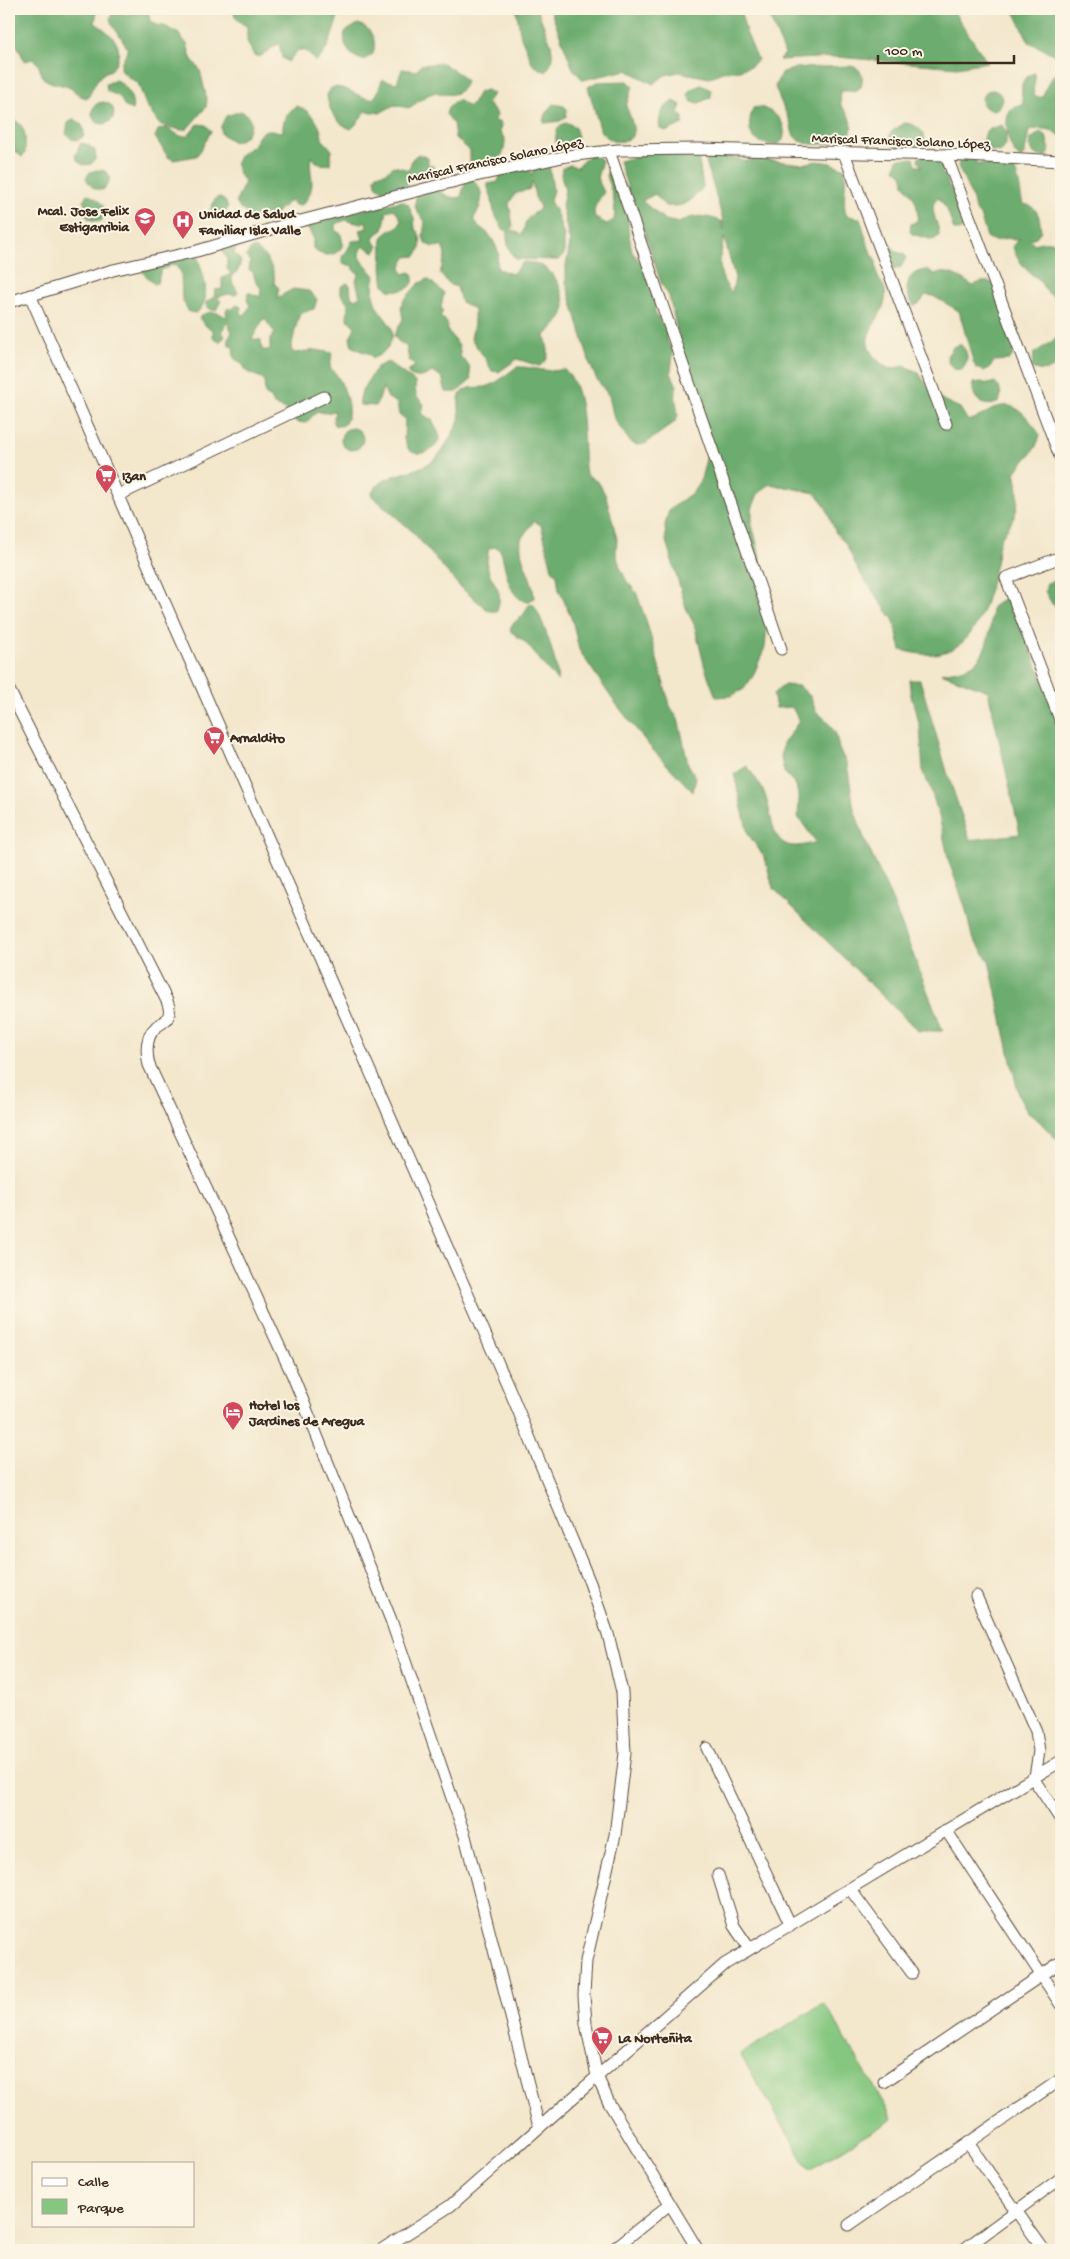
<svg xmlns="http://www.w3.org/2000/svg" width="1070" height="2259" viewBox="0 0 1070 2259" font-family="'Gochi Hand',sans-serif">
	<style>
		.green { fill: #85c780; stroke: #60784f }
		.forest { fill: #6cac6e; stroke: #546b46; fill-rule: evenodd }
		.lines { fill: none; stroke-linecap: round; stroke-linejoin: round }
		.minor-casing { stroke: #574638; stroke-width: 13 }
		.minor { stroke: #fff; stroke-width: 11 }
		.labels { text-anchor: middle; stroke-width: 4; stroke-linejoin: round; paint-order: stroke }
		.street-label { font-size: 14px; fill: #3b2a1e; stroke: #fcf5e5 }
		.poi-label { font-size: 14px; font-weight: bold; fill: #3b2a1e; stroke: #fcf5e5; text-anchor: start }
	</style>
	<rect width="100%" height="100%" fill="#fcf5e5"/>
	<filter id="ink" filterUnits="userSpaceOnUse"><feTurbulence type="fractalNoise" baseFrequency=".02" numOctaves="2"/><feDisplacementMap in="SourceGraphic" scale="10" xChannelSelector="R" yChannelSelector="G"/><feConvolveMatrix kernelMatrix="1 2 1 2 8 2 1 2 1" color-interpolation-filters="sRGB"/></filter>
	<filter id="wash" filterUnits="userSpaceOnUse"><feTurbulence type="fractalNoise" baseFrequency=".0096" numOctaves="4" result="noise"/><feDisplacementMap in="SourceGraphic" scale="20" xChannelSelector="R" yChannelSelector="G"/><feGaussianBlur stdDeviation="1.12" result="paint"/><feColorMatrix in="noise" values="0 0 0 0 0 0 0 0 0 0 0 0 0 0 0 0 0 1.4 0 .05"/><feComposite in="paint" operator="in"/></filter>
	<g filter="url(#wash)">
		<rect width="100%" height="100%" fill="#f3e7cc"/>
		<!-- green -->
		<polygon class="green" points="824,2003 893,2119 809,2170 740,2054"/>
		<!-- forest -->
		<g class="forest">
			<path d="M9,9H97L95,23C114,35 128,49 111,70C97,74 94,86 88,98C79,97 78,93 70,88C62,83 54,86 43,78L38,64L33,59L25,61C19,53 20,43 9,41Z"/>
			<path d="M229,9H334L338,17C333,32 329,51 316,62L306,51L298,50L288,62L282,58L279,43L261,56H254L247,41V26C238,22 235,18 233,10Z"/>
			<polygon points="516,9 537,9 551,44 553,59 546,72 533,65 521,37"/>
			<polygon points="550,9 740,9 746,32 758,60 751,66 737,71 722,72 709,78 679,72 665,75 653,84 627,70 583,80 573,69"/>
			<polygon points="766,9 952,9 987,62 957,67 837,57 779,60 785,54"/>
			<polygon points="1013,9 1061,9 1061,58 1029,42"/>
			<path d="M142,10L149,14L150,21L156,25L164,26L177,32L187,44L191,58L200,70L207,100L206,107L187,129L180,130L159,124L146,105L138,83C121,73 115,69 128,51C124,38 114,31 110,19L113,12L127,14Z"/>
			<path d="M358,24C372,28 377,40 373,54L364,60C350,58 342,45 345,32Z"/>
			<path d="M442,63L461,75L466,81C463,95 448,97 436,92L428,95L409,108L394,105L380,113L366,111C360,117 358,124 351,129C337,124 328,110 327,95L331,88C346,84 356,98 372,99L377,94L382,80L397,83L402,69L417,71L421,65Z"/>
			<path d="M850,66C862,68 864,75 861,87L855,91H840L841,106C850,115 856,127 848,138C835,144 801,150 793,134C791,130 792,124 789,119C784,109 779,98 775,87L781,73L796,68Z"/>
			<path d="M1035,73C1036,81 1032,87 1034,95L1041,98C1048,89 1047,73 1061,73V136C1050,130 1042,126 1029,131L1025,152L1021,159C1008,151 1004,124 1009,110L1023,103C1021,89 1019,77 1035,73Z"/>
			<path d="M115,80C126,83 135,100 132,110L125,107L120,97L107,91L106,84Z"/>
			<path d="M628,81L633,86L626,106C633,123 643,145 612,141L601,132L588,87L597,82Z"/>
			<polygon points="701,85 711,90 711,97 699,103 692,102 688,95 690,90"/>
			<path d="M487,90L493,94L487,103L497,114L495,121L501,123L500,133L505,138C505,158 498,163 479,168L470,163V151L455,138L453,123L446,114C448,107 450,103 458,100L467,106H471L479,92Z"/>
			<circle cx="992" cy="100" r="10"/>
			<path d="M674,101L681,105L678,113L683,117V124L667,131L660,129C657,117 663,106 674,101Z"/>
			<circle cx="103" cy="113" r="11"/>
			<polygon points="553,104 564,106 567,109 566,117 560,121 545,123 543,120 550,107"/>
			<path d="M296,106C310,109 322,125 322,139L332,150L330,164C321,166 317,163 311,157C308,177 319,185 303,204L296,206L291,200L280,209L271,220L264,218L249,219L246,212L240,209L236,202L245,181C237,175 232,163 241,154C245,150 251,149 254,144C258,139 259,132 267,130C272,130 279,132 283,132C282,120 287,113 296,106Z"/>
			<path d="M760,107C776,112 788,123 783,140L776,145C750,144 745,131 753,108Z"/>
			<path d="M241,111L248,115L251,122C249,133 245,139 234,142L221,134V126L226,116Z"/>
			<path d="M9,117C12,120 17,121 20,124C27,131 25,145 25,154L22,157L9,146Z"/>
			<path d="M74,119C82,123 84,127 84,136L78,140L71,139L66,134L68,123Z"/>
			<path d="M568,123L575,127L578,137L571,146L561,148L556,143C555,133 557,123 568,123Z"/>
			<path d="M905,123C916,124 925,131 925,141C916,154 881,152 891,132Z"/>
			<polygon points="198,124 206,125 211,131 201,150 196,156 174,160 168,157 155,137 158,130 166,127 180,136 188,136"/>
			<polygon points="1002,125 1006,132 1006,145 1001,152 986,150 980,145 987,130"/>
			<path d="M1040,132L1046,136L1050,150L1046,156C1037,157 1033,154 1029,146L1031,139Z"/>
			<path d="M81,143L88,145L95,150L96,158L91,164C82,166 79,164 75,156Z"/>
			<path d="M657,143C671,148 684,149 698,155L703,187C691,202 686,207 665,206L655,194L642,201L665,220L679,223C694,214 704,215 721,221L724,231L722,217L706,161L716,151L744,161L759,159L803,164L817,161L831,163L845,169C847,185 842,199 846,215L860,219C864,229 865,238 869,248C871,253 874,257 876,262C877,267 876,272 878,277C880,282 884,285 885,290C891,321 841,337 889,369L904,366L918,372L934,396L960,408L968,421C978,418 984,414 993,409C1016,397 1029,419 1040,435C1035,455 1026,456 1015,473C1019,487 1020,508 1012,521C1008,528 1001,536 999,544C997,550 998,557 996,563C984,617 970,670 901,650L894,621L859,572L846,544L836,533L825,505L815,493L770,484L758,494L752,509V525L760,555L761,586L768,616L765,647L753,676L744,689L731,696L716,697L705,668L694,624L687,611L670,554L666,541L665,525L669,510L693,492L701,479L708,451L689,381L669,296L661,283L643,227L629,208L628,229L632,252L642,264L655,299V313L667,331L666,338L673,351L671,373L677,386L675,393L678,415L675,422L645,444L637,445L631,443L614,419L609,396L596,378L590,364L566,282V266L570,243L562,206L565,190L561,175L562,168L570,165L577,167L588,156H596L602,160L597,178L604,192C598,202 592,206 595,218L607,224L614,220C617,205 611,190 606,175L610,168L629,192L619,161L648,154ZM724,237L735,278L732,293C715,273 720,261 724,237Z"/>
			<path d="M418,154L428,158V165H432L434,168L428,177L418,180L411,177C403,195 397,189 381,190L376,185L375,178L377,174L385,173L394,166L409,170L412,159Z"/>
			<path d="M919,157H945L947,168L941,172L946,176L949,187L955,191L965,219L962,230H954L947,209L938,197C926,208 940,223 939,236L933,240L912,234L910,231L911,224L917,221C920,208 914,194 904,185C903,176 904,175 895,169L898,159L914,158L916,165L922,167L918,161Z"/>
			<path d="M960,159H975L978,165L982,163C990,167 997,162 1006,164C1021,168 1019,193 1023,204C1038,206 1040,217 1041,231L1036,237L1030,239L1034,244C1044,241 1053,240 1061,247V361C1052,371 1045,373 1032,368L1034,353C1070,331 1056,337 1057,300L1046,291L1038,278C1028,275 1013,255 1013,245L1020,239L1014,240L1008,238L994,241L987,237L980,215L975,210L973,200L958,166Z"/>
			<path d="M549,164L553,190L550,201L557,214L564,236V255L558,260L516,259C509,253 505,239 508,231L503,229C496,217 493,213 492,199C491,193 487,190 488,184L498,182L500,175L528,167L532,176L534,167ZM532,181L535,197L540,207L539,210C524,219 527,221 522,235L511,229L513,226L509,204L515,194L530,189Z"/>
			<path d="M97,170L105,171L110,177L108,185L103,190C94,190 90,186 86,178L90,172Z"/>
			<path d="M471,178C486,190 483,204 474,218C477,228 484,228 490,236C494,241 497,248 499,254L497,261L498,269L512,274L523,262C544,262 557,274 562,294C563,297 565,302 565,306C564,317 554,328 545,335C547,347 553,359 539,366L517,359L499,372L492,371L485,358L471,339L474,324V309L461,302L457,287L450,285L440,274C442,262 449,257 441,246L433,247L426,244L423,237L425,221C417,212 412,207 417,195L439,190C447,196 451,199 461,197L465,183Z"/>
			<path d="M87,194C100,200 109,206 101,221C89,222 83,216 85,204L83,201Z"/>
			<polygon points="219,197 225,201 228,207 223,217 216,220 213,218 210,211 215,199"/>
			<path d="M402,201L408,204L414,218L415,229L418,231C421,240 423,247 416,256L406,257L401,267L403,274L410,272L413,274C417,291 399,291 389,290C388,289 384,285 384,284C382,280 381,241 382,238C389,226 412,229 394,209L387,211L383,230L374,236L373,240L378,246L377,250L374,252L364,246L360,251V258L375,276C373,284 372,294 375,302C378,311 385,317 390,325C398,337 385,355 373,358L368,353L358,350L352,346L350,338L355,327L347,319L348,303L341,294V287L347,283L350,285L351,296L353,299L360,297L356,280L359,273L353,270L354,266L343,264L342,256L347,251L352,241L363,240L360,230L367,228L366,221L360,224L346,220L335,224V230L341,234L343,245C337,257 323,258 313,249V238L308,228L310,225H317L322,219Z"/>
			<polygon points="239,242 234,253 241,261 238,271 232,275 232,282 238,292 236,295 228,294 217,297 221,301 216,310 212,310 206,306 206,302 214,297 215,290 222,289 222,278 231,274 227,269 227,258 223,253 223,246"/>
			<polygon points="890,244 897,252 904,254 906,258 901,267 894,270 884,245"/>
			<path d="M254,248C265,252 277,272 274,283L279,288L277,298L293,289L309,291L317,299L314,309L300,313C296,325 293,338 291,350L295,353L317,350L332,353L330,368C342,376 357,416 342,426L334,425L333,422L335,411L324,413L317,411L306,423L296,422L281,407L274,405L271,398L265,394L264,379L247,372L243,365L234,358L233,347L229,345L228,338L232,332L227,322L222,331L225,337L219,342L213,337V330L206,326L199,318C206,310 219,311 227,318L226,311L228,308L231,310L237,305L241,307V314L245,315L250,306L247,300L248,292L260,297L261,288L256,283L253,272L249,270L250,262L246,256L250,250ZM264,318L275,333L270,339V350H262L261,340L252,339Z"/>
			<path d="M197,255C202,271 214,300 196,313L189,312L182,299L181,272L174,264L161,270L157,283L154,284L138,268Z"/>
			<path d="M927,270L934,274C948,269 962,278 973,286C980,281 985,281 994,283L1009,331L1014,354L1009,360L994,361L990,368L983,371L976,368L973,361L959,311L933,296L925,295L921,302L914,306C902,291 905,271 927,270Z"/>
			<path d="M428,279L444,293L441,307L443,311L440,317L446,321L448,331L459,346L461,358L469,365L471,380L457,392H446L442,377L432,372C425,377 416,380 408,373L409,370L415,366L409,360L406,345L399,342L394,336L403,319L401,308L403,301L418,284Z"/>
			<path d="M960,344C969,352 969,360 962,370L954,369L949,364L947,356L953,347Z"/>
			<path d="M388,362L415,382L416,396L424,404L422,414L432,420L440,436C438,450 421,458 409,450L404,439L405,419L399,415L397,403L388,398L383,387L379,400L375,406L360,405C358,390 371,378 377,367Z"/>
			<path d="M517,367C533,366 547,374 564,369C588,390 581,446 586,474L599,483L606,496L617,539L616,553L620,567L626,580L636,592L646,620L670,706L678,719L682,735L688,764L696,777L693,792L651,748L613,700L579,650L572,619L559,590L557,575L552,569L541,525L534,521L521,539C518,561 534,576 534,598L528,602C508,599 506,568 501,552L496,547L489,548C488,555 486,562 488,569C494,588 504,587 497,611H489L460,587L411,530L371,495C381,471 415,476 435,459C441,454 457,427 459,420C461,411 455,398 463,391C469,386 478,388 485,387C496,385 507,373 517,367Z"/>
			<path d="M981,382L988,384L995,382C1001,389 1002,393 999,402C984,410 971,399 973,383Z"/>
			<circle cx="352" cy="439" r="11"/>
			<polygon points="1061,579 1061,608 1052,604 1045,591 1047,583"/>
			<path d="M1007,593L1061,724V1144L1039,1121L1027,1112L1019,1097L989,961L972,937L965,907L949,862L939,816L930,787L923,773L920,726L911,696L909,680H920L948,775L970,840L1020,834L988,691L941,673C950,671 964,670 972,665C989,654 991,625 992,607L1005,598Z"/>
			<path d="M532,603C540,609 561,672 557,681L525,642L510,631C512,621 518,621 524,614C527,609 527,606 532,603Z"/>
			<path d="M784,685L799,686L810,696L816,711L827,721L836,734L839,749L847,764L854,809L864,838L890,895L943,1031H918L773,888L765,858L748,834L734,774L747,766C752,774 760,783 764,792C776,823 768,858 816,842L798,817L799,800L796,785L784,772L781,758L783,744L799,721L792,707L776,708L773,694Z"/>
		</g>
	</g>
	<g filter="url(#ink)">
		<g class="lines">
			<!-- minor casing -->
			<g class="minor-casing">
				<g id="minor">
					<polyline points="609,151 781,649"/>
					<polyline points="844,153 946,424"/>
					<polyline points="946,155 1061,459"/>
					<polyline points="30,295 511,1393 590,1583 608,1634 622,1692 625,1753 615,1835 586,1961 584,1995 586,2024 597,2076 609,2103 698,2250"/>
					<polyline points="9,302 113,270 197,251 285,225 475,176 567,156 618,150 698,149 946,155 1061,161"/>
					<polyline points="119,495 324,397"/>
					<polyline points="1061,557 1006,578 1061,722"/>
					<path d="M9,690L167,1001C169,1006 171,1012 168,1017C166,1021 160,1024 156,1027C145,1037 146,1052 149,1065L293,1376L391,1620L465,1836L539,2127"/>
					<polyline points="976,1596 1036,1731 1039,1751 1035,1777"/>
					<polyline points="707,1748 790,1924"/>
					<polyline points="1033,1778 1061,1820"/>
					<polyline points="946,1830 1061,2005"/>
					<polyline points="718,1875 734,1926 749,1948"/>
					<polyline points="850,1889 912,1973"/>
					<polyline points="884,2082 1061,1962"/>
					<polyline points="968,2143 1044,2250"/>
					<polyline points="849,2225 1061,2079"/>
					<polyline points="616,2247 670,2204"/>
					<polyline points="381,2250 450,2206 725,1964 1061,1761"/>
					<polyline points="963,2250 1061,2178"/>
				</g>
			</g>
			<!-- minor -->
			<use href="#minor" class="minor"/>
		</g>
	</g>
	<!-- icons -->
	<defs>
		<g id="school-pin" transform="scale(1.125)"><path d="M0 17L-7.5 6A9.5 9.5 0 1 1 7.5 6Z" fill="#d1495b" stroke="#fcf5e5"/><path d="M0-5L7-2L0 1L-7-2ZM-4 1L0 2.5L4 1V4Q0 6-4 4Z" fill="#fff"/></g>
		<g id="hospital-pin" transform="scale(1.125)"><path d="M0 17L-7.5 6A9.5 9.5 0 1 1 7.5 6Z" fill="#d1495b" stroke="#fcf5e5"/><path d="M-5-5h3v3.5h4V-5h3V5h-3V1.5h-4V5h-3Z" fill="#fff"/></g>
		<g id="supermarket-pin" transform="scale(1.125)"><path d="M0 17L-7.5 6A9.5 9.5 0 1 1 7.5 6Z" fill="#d1495b" stroke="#fcf5e5"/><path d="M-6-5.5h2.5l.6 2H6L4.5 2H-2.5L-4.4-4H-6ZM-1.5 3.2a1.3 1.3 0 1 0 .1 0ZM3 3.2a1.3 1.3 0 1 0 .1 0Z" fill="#fff"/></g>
		<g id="hotel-pin" transform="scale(1.125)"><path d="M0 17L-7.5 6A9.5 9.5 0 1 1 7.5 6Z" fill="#d1495b" stroke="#fcf5e5"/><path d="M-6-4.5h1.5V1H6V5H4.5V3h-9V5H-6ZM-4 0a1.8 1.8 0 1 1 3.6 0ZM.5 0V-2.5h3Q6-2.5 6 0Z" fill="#fff"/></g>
	</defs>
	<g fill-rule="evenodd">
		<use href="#school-pin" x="145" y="218"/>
		<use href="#hospital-pin" x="183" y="221"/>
		<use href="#supermarket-pin" x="106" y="475"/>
		<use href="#supermarket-pin" x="214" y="737"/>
		<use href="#hotel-pin" x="233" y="1412"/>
		<use href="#supermarket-pin" x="602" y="2037"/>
	</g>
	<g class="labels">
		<!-- street labels -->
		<g class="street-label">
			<text transform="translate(901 140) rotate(2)" y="5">Mariscal Francisco Solano López</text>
			<text transform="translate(495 159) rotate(-12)" y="5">Mariscal Francisco Solano López</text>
		</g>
		<!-- poi labels -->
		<g class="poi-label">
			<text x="129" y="215" text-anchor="end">Mcal. Jose Felix<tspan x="129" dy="16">Estigarribia</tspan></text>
			<text x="199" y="218">Unidad de Salud<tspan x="199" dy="16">Familiar Isla Valle</tspan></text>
			<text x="122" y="480">Izan</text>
			<text x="230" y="742">Arnaldito</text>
			<text x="249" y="1409">Hotel los<tspan x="249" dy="16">Jardines de Aregua</tspan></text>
			<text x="618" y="2042">La Norteñita</text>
		</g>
	</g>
	<!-- margin -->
	<rect width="1070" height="2259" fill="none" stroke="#fcf5e5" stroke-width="30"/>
	<!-- legend -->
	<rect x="32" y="2162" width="162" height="65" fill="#fcf5e5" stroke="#afa495"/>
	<rect x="42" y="2178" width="25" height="8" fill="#ffffff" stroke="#afa495"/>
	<text x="78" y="2186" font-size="15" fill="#3b2a1e">Calle</text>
	<rect x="42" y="2199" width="25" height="15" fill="#85c780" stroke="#afa495"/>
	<text x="78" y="2212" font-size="15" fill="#3b2a1e">Parque</text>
	<!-- scale -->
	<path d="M878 55v8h136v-8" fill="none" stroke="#3b2a1e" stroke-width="2.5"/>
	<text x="885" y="55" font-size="15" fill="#3b2a1e" stroke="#fcf5e5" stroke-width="4" paint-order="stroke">100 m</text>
</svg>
